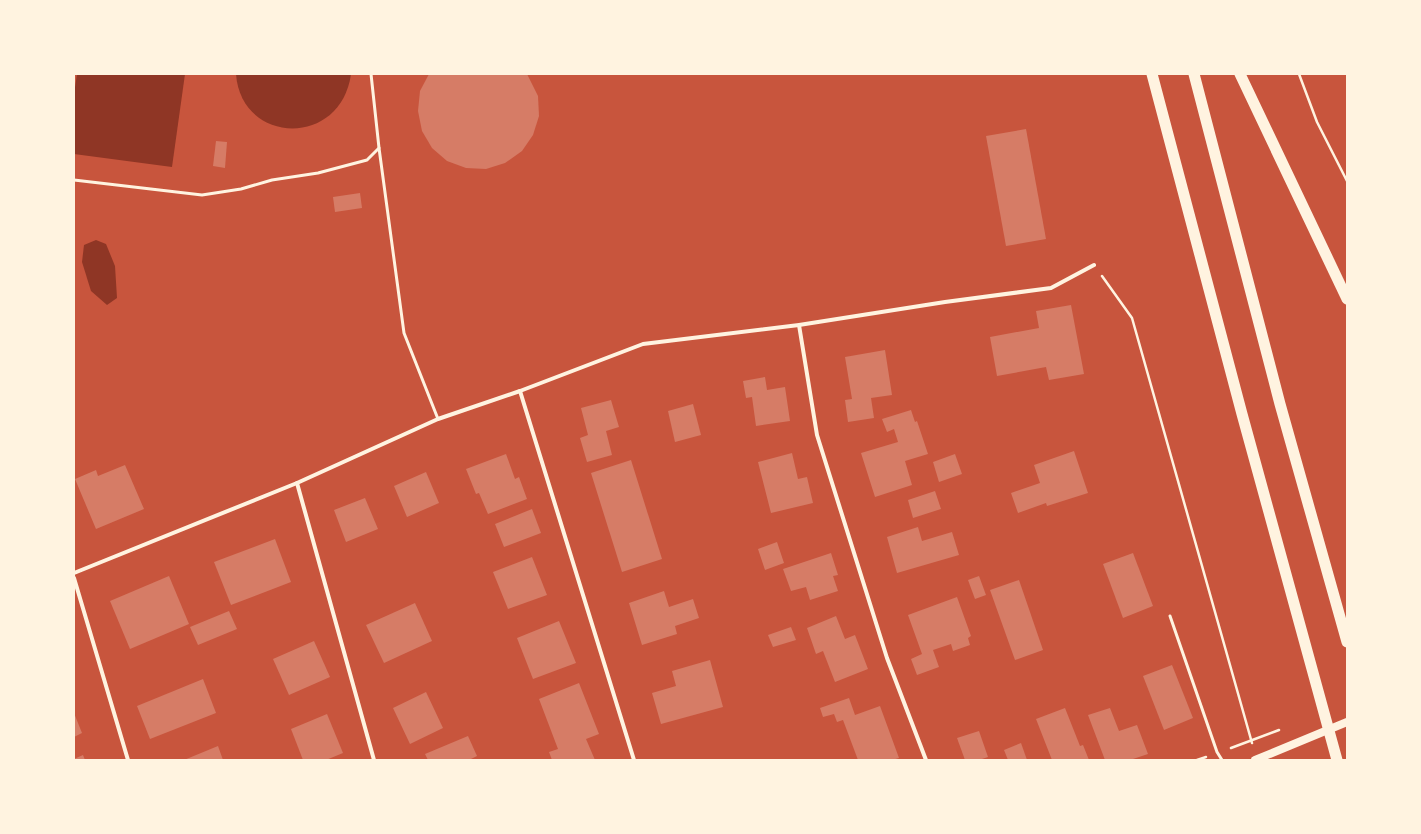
<svg xmlns="http://www.w3.org/2000/svg" width="1421" height="834" viewBox="0 0 1421 834" font-family="'IBM Plex Sans',sans-serif">
	<style>
		.water { fill: #8f3625 }
		.building { fill: #d67c66 }
		.lines { fill: none; stroke-linecap: round; stroke-linejoin: round }
		.path { stroke: #fff3e0; stroke-width: 2.5 }
		.service { stroke: #fff3e0; stroke-width: 3 }
		.minor { stroke: #fff3e0; stroke-width: 4 }
		.secondary { stroke: #fff3e0; stroke-width: 8 }
		.trunk { stroke: #fff3e0; stroke-width: 11 }
	</style>
	<rect width="100%" height="100%" fill="#c8553d"/>
	<!-- water -->
	<g class="water">
		<polygon points="77,74 185,74 172,167 74,154 74,94"/>
		<path d="M236,74H351C341,148 241,145 236,74Z"/>
		<polygon points="96,240 106,244 115,266 117,298 107,305 91,291 82,262 84,245"/>
	</g>
	<!-- building -->
	<g class="building">
		<polygon points="429,74 527,74 538,96 539,116 533,135 522,151 505,163 486,169 466,168 447,161 432,148 422,131 418,111 420,91"/>
		<polygon points="1026,129 1046,239 1006,246 986,136"/>
		<polygon points="216,141 227,142 225,168 213,166"/>
		<polygon points="360,193 362,208 335,212 333,197"/>
		<polygon points="1071,305 1084,374 1049,380 1046,367 997,376 990,337 1039,328 1036,311"/>
		<polygon points="885,350 892,395 871,398 874,418 848,422 845,400 852,399 845,357"/>
		<polygon points="765,377 767,390 785,387 790,421 756,426 752,397 746,398 743,381"/>
		<polygon points="611,400 619,427 606,431 612,455 587,462 580,438 588,435 581,408"/>
		<polygon points="693,404 701,435 675,442 668,411"/>
		<polygon points="911,410 915,422 917,421 928,454 905,461 912,485 875,497 861,453 898,442 894,429 887,432 882,419"/>
		<polygon points="1074,451 1088,493 1047,506 1046,503 1018,513 1011,493 1040,483 1034,465"/>
		<polygon points="792,453 798,479 807,477 813,503 771,513 758,462"/>
		<polygon points="506,454 515,479 519,477 527,499 488,514 479,493 476,494 466,469"/>
		<polygon points="955,454 962,474 939,482 933,462"/>
		<polygon points="631,460 662,559 622,572 591,473"/>
		<polygon points="125,465 144,509 96,529 75,479 96,470 98,476"/>
		<polygon points="426,472 439,503 407,517 394,486"/>
		<polygon points="935,491 941,509 913,518 908,500"/>
		<polygon points="365,498 378,529 346,542 334,510"/>
		<polygon points="532,509 541,533 504,547 495,524"/>
		<polygon points="918,527 922,541 952,532 959,555 897,573 887,537"/>
		<polygon points="275,539 291,582 231,605 214,562"/>
		<polygon points="777,542 784,563 765,570 758,549"/>
		<polygon points="831,553 838,575 833,576 838,591 810,600 806,587 791,591 783,569"/>
		<polygon points="1133,553 1153,606 1123,618 1103,564"/>
		<polygon points="532,557 547,595 508,609 493,572"/>
		<polygon points="169,576 189,624 130,649 110,601"/>
		<polygon points="979,576 986,595 975,599 968,580"/>
		<polygon points="1019,580 1043,650 1015,660 990,590"/>
		<polygon points="664,591 669,607 693,599 699,618 675,626 677,634 642,645 629,603"/>
		<polygon points="957,597 971,636 968,638 970,645 953,651 951,644 933,650 939,667 917,675 911,659 922,654 908,615"/>
		<polygon points="415,603 432,641 384,663 366,625"/>
		<polygon points="229,611 237,629 198,645 190,627"/>
		<polygon points="836,616 845,639 855,635 868,669 835,682 823,651 816,654 807,628"/>
		<polygon points="559,621 576,663 533,679 517,638"/>
		<polygon points="791,627 796,640 773,647 768,635"/>
		<polygon points="314,641 330,677 289,695 273,659"/>
		<polygon points="710,660 723,707 661,724 652,693 676,686 672,671"/>
		<polygon points="1172,665 1193,718 1164,730 1143,676"/>
		<polygon points="203,679 216,713 150,739 137,706"/>
		<polygon points="579,683 599,734 586,739 595,760 552,760 549,752 558,749 539,699"/>
		<polygon points="426,692 443,728 410,744 393,708"/>
		<polygon points="849,698 855,715 880,706 899,758 892,760 858,760 843,720 837,722 834,714 823,717 820,708"/>
		<polygon points="1065,708 1080,746 1083,745 1089,760 1052,760 1036,719"/>
		<polygon points="1110,708 1119,731 1137,725 1148,754 1130,760 1105,760 1088,715"/>
		<polygon points="74,713 82,733 74,737"/>
		<polygon points="327,714 343,753 326,760 303,760 291,729"/>
		<polygon points="979,731 988,757 979,760 965,760 957,738"/>
		<polygon points="468,736 477,756 469,760 428,760 425,754"/>
		<polygon points="1021,743 1027,760 1008,760 1004,750"/>
		<polygon points="218,746 223,760 184,760"/>
		<polygon points="83,755 85,760 74,760 74,759"/>
	</g>
	<g class="lines">
		<!-- path -->
		<g class="path">
			<polyline points="1299,74 1317,122 1347,181"/>
			<polyline points="1102,276 1132,318 1252,743"/>
			<polyline points="1231,748 1279,730"/>
			<polyline points="1197,760 1206,757"/>
		</g>
		<!-- service -->
		<g class="service">
			<polyline points="379,148 404,333 438,419"/>
			<polyline points="74,180 202,195 241,189 272,180 318,173 367,160 379,148 371,74"/>
			<polyline points="1170,616 1217,752 1222,760"/>
		</g>
		<!-- minor -->
		<g class="minor">
			<polyline points="799,325 817,435 887,658 926,760"/>
			<polyline points="520,391 634,760"/>
			<polyline points="297,483 374,760"/>
			<polyline points="74,573 297,483 438,419 520,391 643,344 799,325 945,302 1051,288 1094,265"/>
			<polyline points="74,578 128,760"/>
		</g>
		<!-- secondary -->
		<polyline class="secondary" points="1255,760 1347,722"/>
		<!-- trunk -->
		<g class="trunk">
			<polyline points="1152,74 1242,414 1337,760"/>
			<polyline points="1194,74 1280,404 1347,642"/>
			<polyline points="1240,74 1347,299"/>
		</g>
	</g>
	<!-- border -->
	<rect width="1421" height="834" fill="none" stroke="#fff3e0" stroke-width="150"/>
</svg>
